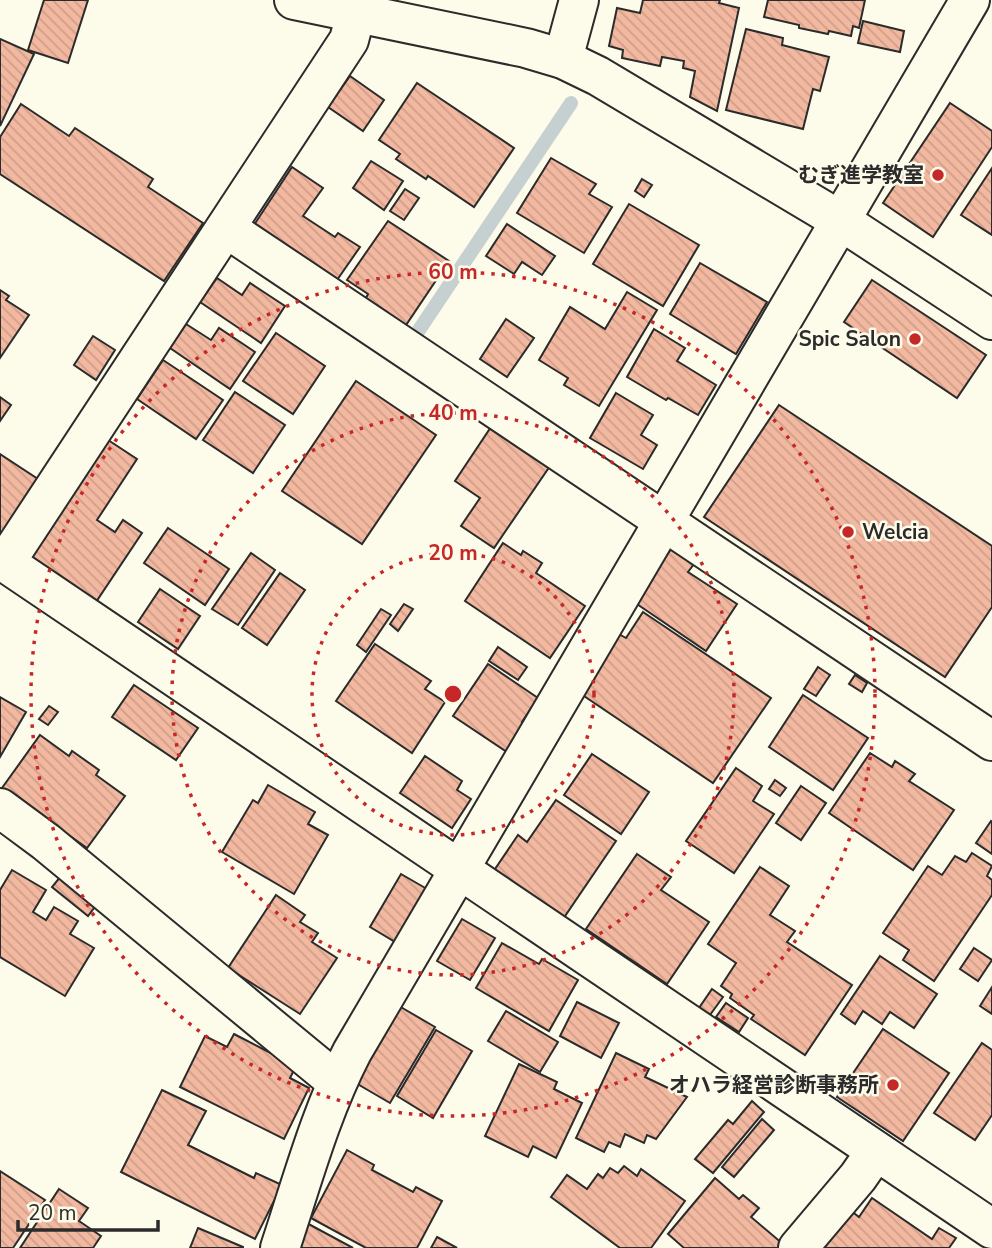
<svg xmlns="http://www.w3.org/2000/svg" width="992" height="1248" viewBox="0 0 992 1248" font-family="'Nunito Sans','Noto Sans JP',sans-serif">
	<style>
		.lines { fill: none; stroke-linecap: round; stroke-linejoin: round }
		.stream { stroke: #c7d0d0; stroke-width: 14 }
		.building { fill: url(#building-back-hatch); stroke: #2b2b2b; stroke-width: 2 }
		.street-casing { stroke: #2b2b2b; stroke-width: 42 }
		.secondary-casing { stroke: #2b2b2b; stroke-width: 42 }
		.street { stroke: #fdfbea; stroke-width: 38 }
		.secondary { stroke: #fdfbea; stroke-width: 38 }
		.ring { fill: none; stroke: #c62828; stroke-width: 3.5; stroke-dasharray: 3.5 7 }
		.poi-dot { fill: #c62828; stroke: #fdfbea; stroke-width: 2.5 }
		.labels { text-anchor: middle; stroke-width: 5; stroke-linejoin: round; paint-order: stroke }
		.poi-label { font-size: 21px; font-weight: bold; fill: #2b2b2b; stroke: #fdfbea; text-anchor: end }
		.centre { fill: #c62828; stroke: #fdfbea; stroke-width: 3.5 }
		.ring-label { font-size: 21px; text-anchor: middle; font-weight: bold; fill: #c62828; stroke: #fdfbea; stroke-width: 5; stroke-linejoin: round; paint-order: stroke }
	</style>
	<defs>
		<pattern id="building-back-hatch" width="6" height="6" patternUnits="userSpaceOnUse" patternTransform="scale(1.75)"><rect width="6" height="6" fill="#f2b8a0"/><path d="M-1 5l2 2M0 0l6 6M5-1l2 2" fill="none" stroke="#d09e8a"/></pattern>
	</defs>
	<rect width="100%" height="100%" fill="#fdfbea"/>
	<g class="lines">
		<!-- stream -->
		<polyline class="stream" points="419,330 571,103"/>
	</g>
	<!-- building -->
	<g class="building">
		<polygon points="44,0 88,0 68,63 28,50"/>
		<polygon points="643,0 720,0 719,3 739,8 717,111 690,97 695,71 683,68 684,61 662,57 660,66 622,58 623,50 609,46 617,8 640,13"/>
		<polygon points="768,0 865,0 859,28 853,26 851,36 829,31 828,34 799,28 799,25 764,17"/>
		<polygon points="863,21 904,31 900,52 858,43"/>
		<polygon points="746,29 783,38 782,45 829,57 820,91 813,89 803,129 726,110"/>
		<polygon points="0,39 34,54 0,126"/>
		<polygon points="350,76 384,100 363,131 328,107"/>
		<polygon points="417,83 514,148 474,207 428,176 426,179 396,159 400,154 379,140"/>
		<polygon points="950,103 992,131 992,147 933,237 883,203"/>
		<polygon points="21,104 69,136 75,128 153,179 148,187 203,223 164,281 0,174 0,137"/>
		<polygon points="551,158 596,184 589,194 612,207 584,253 517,213"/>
		<polygon points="371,161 403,181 384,210 353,188"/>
		<polygon points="292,167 323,188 303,216 335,237 338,233 360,247 335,283 252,228"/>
		<polygon points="992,168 992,235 961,215"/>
		<polygon points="642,179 652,185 644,197 635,191"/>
		<polygon points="405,189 419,198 404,220 390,211"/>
		<polygon points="629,204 699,245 663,306 593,264"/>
		<polygon points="388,221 449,261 402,331 383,318 387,312 366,298 368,294 347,280"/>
		<polygon points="507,224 555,256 542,275 522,262 514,274 486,256"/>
		<polygon points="700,263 767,302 736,354 670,314"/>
		<polygon points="217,278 242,295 250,283 285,306 261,343 200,302"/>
		<polygon points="872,280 986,355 957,398 844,322"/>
		<polygon points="0,290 9,296 6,300 29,315 0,358"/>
		<polygon points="627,292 657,310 599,406 564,385 568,378 539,360 570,307 605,329"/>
		<polygon points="506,319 534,338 507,377 480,359"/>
		<polygon points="186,324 211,340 219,328 255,352 230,389 170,348"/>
		<polygon points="654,329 685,348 677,361 716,385 698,415 668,398 666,400 627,377"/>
		<polygon points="276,333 325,366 293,414 243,381"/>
		<polygon points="93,336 115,350 96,380 74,365"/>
		<polygon points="163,360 223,400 196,439 137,399"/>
		<polygon points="356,381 436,435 362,544 282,491"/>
		<polygon points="235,392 285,425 253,473 203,440"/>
		<polygon points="616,393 653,415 641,435 657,445 643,469 590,438"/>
		<polygon points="0,397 11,405 0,421"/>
		<polygon points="779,405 992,546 992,607 945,677 704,517"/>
		<polygon points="491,427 550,466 494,548 461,526 480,498 455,481"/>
		<polygon points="105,438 137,459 97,520 115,532 123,520 142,533 96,602 26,555"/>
		<polygon points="0,454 44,483 0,537"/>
		<polygon points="168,528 229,569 205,605 144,563"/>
		<polygon points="503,543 521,555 523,551 542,563 536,573 585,606 550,658 465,601"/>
		<polygon points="671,549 694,564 688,572 737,604 706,651 634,602"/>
		<polygon points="251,553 275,570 238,625 212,609"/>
		<polygon points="280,573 305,590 267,645 242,628"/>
		<polygon points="160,589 200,616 178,649 138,622"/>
		<polygon points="404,604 413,609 398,631 390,624"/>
		<polygon points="381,609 391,615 366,652 357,645"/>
		<polygon points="643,612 771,698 713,783 578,692 617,633 626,638"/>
		<polygon points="375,644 431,681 425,689 445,702 412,753 336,701"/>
		<polygon points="498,647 527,667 518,680 489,661"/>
		<polygon points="488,664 538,698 522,722 525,724 507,752 453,716"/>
		<polygon points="818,667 830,675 816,696 804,689"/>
		<polygon points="855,675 867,683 862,692 849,684"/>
		<polygon points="134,685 198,728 176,760 112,717"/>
		<polygon points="803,695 868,738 833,790 769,747"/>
		<polygon points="0,697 26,712 0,757"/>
		<polygon points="49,706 58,712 48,725 39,719"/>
		<polygon points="40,735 69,756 72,751 99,770 96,775 125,796 87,848 2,788"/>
		<polygon points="870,753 892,767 895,761 915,774 909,781 954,810 913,870 829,813"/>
		<polygon points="592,754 649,792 621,834 564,795"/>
		<polygon points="425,756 462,781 457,790 471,799 452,828 400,793"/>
		<polygon points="736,768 762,786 753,801 774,814 734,873 686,841"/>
		<polygon points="775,780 786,788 780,796 769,789"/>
		<polygon points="268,785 315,812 308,824 328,835 294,894 222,852 253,800 258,803"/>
		<polygon points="801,786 826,803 801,840 776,823"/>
		<polygon points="556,800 616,841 563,919 493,872 518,835 527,842"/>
		<polygon points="991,821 992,822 992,854 976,843"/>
		<polygon points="972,853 992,866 987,876 992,880 992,895 934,981 903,960 909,950 883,933 928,866 942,875 955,856 966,862"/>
		<polygon points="637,854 671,877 661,890 709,922 667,984 586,929"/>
		<polygon points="760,867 789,886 770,915 795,931 787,942 852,985 805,1055 751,1019 754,1015 730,998 732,994 721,986 736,963 708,944"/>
		<polygon points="12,870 46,890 33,912 46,920 54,907 78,921 70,934 94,948 65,996 0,957 0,890"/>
		<polygon points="65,871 100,900 88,916 52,887"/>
		<polygon points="401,874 427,889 397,943 370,927"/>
		<polygon points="276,895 305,915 300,922 318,933 312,942 337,958 300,1014 228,968"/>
		<polygon points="462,919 495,938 470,980 437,961"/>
		<polygon points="502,943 539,964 542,959 578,980 549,1031 476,988"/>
		<polygon points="974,948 992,960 978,981 960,969"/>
		<polygon points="880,956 937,994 914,1028 890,1012 882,1024 863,1011 855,1024 841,1014"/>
		<polygon points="992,987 992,1014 980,1006"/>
		<polygon points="712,989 723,997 710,1015 699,1008"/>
		<polygon points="577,1002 619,1023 601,1058 560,1036"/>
		<polygon points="726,1003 748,1018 739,1032 716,1017"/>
		<polygon points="399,1006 435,1027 390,1103 354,1082"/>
		<polygon points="506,1011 558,1042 540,1072 488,1041"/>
		<polygon points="883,1029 949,1073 903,1141 837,1097"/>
		<polygon points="436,1030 472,1051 433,1118 397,1096"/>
		<polygon points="234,1034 296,1066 290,1078 309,1088 284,1139 180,1087 205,1036 227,1047"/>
		<polygon points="982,1043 992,1050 992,1115 975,1140 934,1113"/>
		<polygon points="616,1053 649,1069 645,1077 687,1097 656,1139 647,1135 644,1143 625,1134 620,1147 609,1142 604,1152 576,1138"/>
		<polygon points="519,1064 557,1082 554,1089 582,1103 556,1158 533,1146 528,1157 485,1136"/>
		<polygon points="162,1090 206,1111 188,1145 254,1178 256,1173 282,1185 255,1239 121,1172"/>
		<polygon points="752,1101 764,1112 713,1173 695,1159 728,1120 733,1124"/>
		<polygon points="762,1119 774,1130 734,1177 722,1167"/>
		<polygon points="347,1150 374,1165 372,1170 413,1192 416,1187 442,1201 417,1248 366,1248 311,1218"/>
		<polygon points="624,1166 637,1176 641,1169 685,1201 651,1248 620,1248 551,1197 567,1175 587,1189 598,1174 603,1178 610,1168 618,1173"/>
		<polygon points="0,1171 45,1200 13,1248 0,1248"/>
		<polygon points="715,1178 739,1199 743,1195 759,1208 751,1217 783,1244 779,1248 684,1248 668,1234"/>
		<polygon points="59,1189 88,1208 79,1221 101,1236 93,1248 20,1248"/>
		<polygon points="872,1198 932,1239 939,1228 956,1238 949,1248 819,1248 850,1210 859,1217"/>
		<polygon points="303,1221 353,1248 294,1248"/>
		<polygon points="198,1228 243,1247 243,1248 190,1248"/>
		<polygon points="437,1237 457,1248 431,1248"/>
	</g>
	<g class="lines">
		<!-- street casing -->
		<g class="street-casing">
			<g id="street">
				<polyline points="226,228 992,741"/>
				<polyline points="0,559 992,1229"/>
				<polyline points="5,563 349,40 356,13"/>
				<polyline points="0,808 46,842 337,1082"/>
				<path d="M280,1248C302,1182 320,1114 352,1052L970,0"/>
				<polyline points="798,1248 858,1177 876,1151"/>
			</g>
		</g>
		<!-- secondary casing -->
		<g class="secondary-casing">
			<g id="secondary">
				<polyline points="294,0 526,48 563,59 598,76 841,221 992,320"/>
				<polyline points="563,59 579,0"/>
			</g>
		</g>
		<!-- street -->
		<use href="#street" class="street"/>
		<!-- secondary -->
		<use href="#secondary" class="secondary"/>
	</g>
	<!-- distance rings -->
	<g class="ring">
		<circle cx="453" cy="694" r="141"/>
		<circle cx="453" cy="694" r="281"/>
		<circle cx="453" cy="694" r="422"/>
	</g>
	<!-- markers -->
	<g class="poi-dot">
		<circle cx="938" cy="175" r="7"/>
		<circle cx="915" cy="339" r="7"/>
		<circle cx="848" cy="532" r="7"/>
		<circle cx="893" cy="1085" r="7"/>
	</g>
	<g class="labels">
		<!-- poi labels -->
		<g class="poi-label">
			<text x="924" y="182">むぎ進学教室</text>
			<text x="901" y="346">Spic Salon</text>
			<text x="862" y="539" text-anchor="start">Welcia</text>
			<text x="879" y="1092">オハラ経営診断事務所</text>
		</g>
	</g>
	<circle cx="453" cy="694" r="10" class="centre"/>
	<g class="ring-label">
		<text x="453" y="279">60 m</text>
		<text x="453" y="420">40 m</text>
		<text x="453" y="560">20 m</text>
	</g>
	<!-- scale -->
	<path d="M18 1220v10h140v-10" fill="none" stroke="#2b2b2b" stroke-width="3.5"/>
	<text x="28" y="1220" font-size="21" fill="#2b2b2b" stroke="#fdfbea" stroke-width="5" paint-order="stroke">20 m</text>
</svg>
